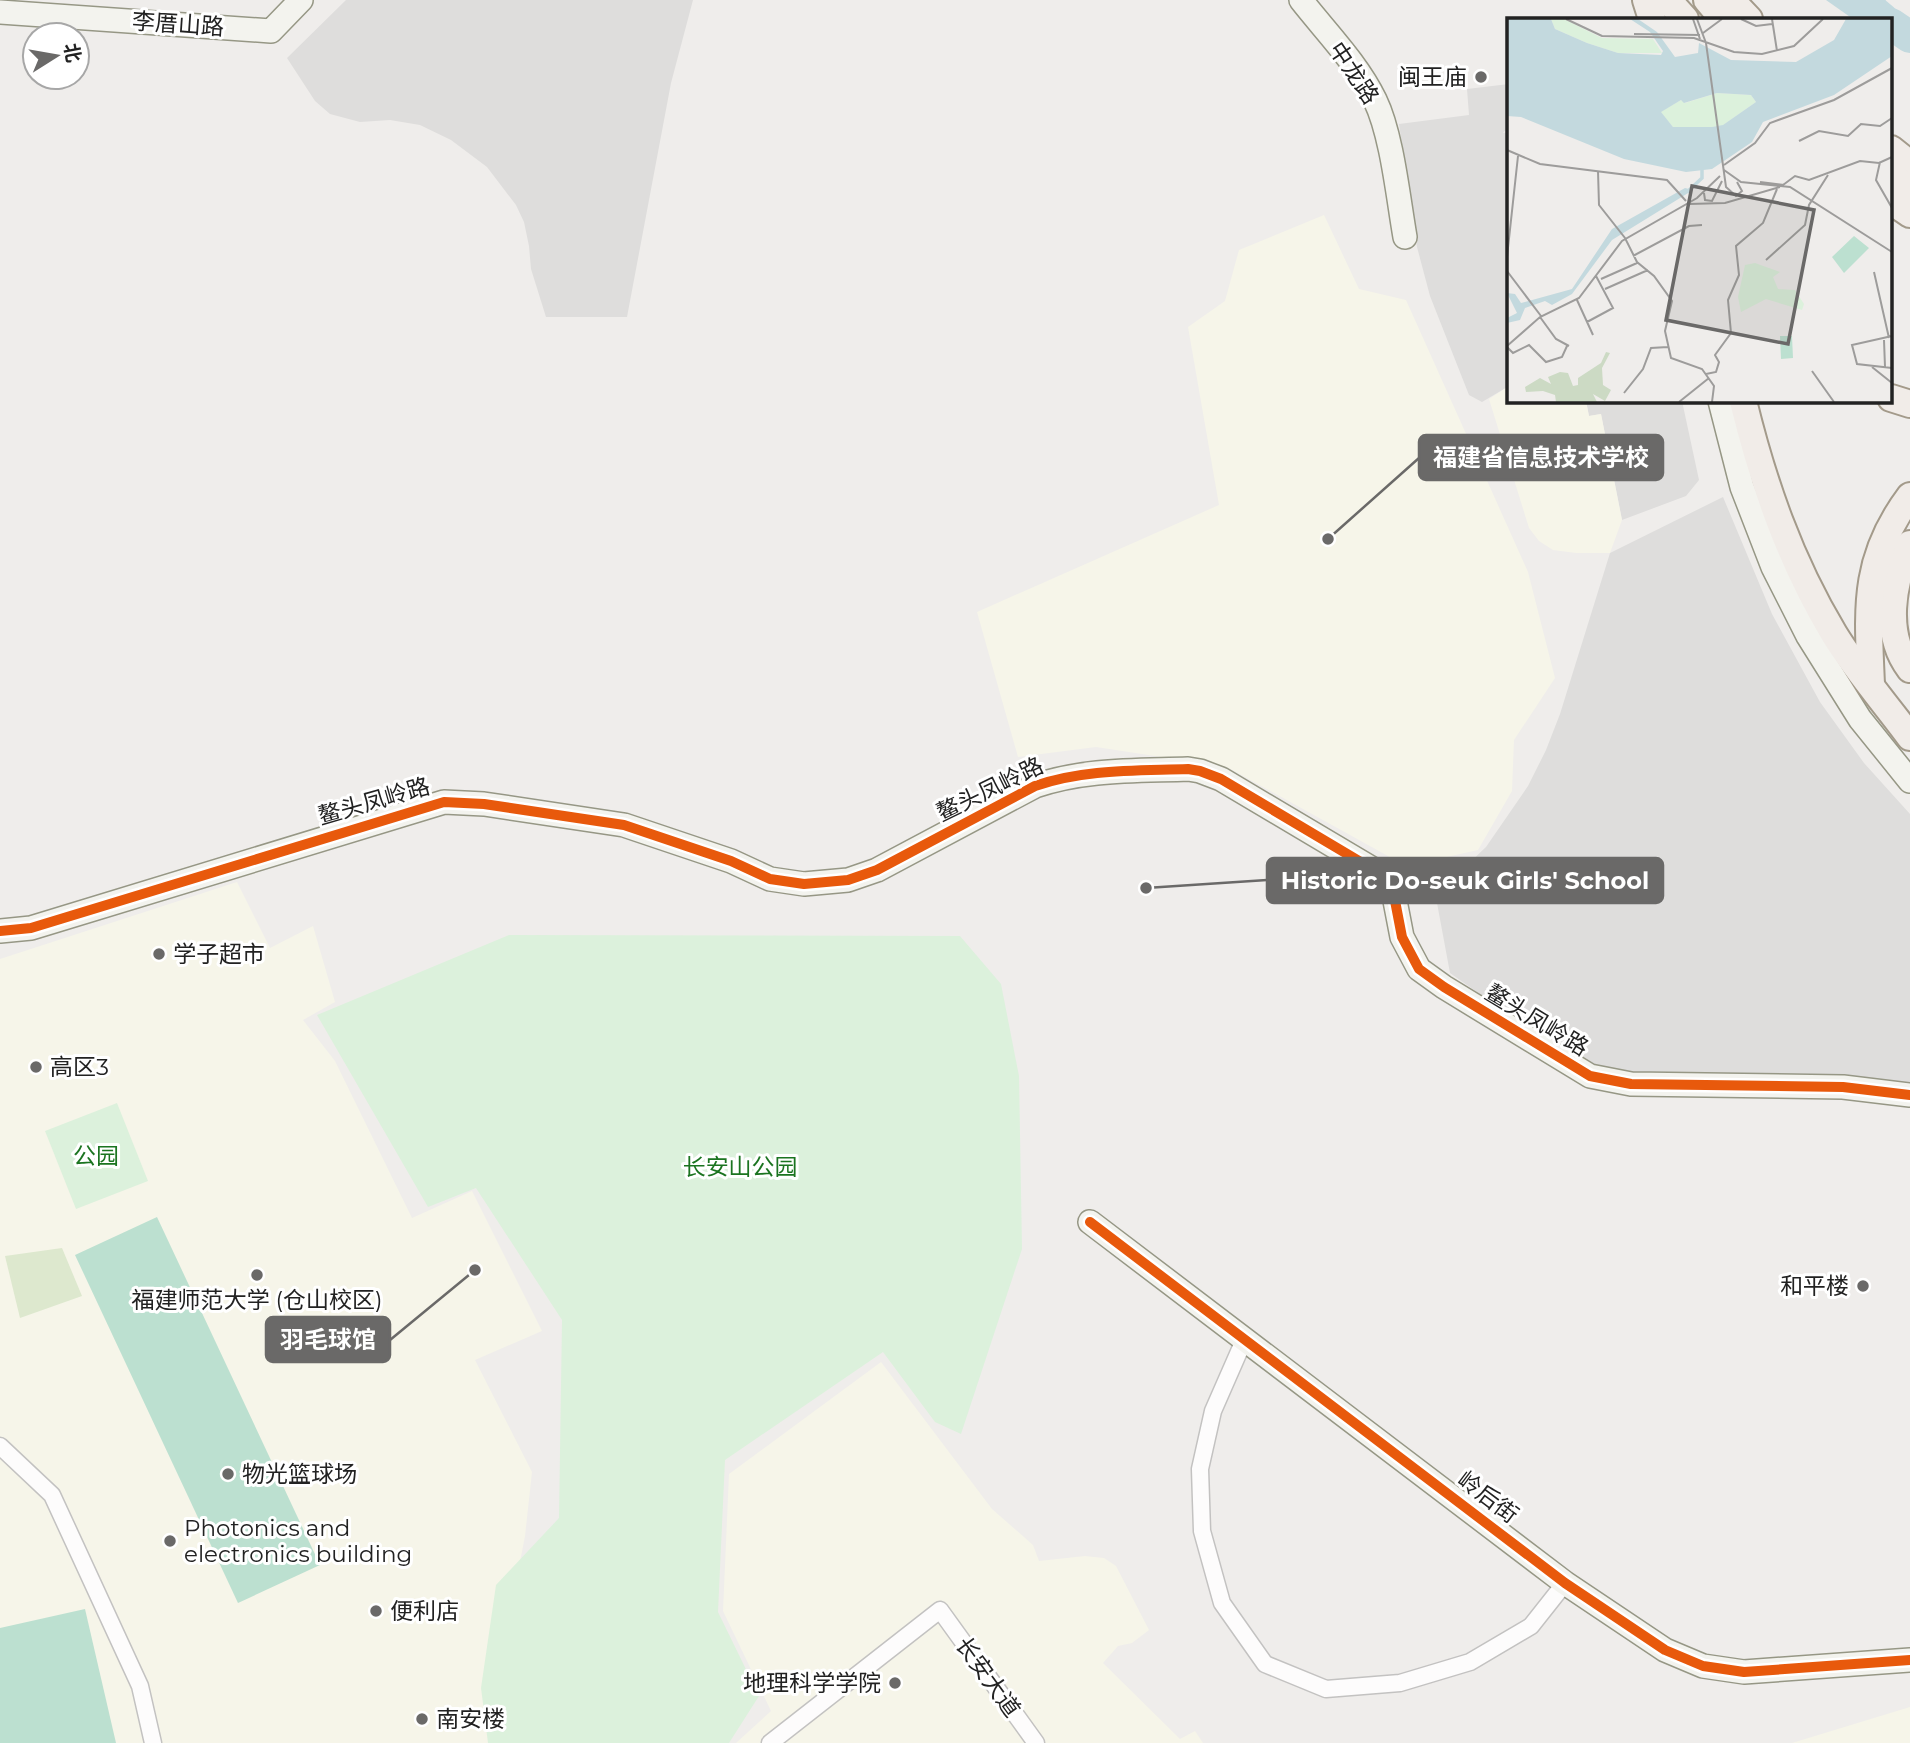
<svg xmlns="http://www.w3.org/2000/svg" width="1910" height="1743" viewBox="0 0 1910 1743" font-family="Montserrat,'Noto Sans SC',sans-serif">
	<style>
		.built { fill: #dedddc }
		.education { fill: #f6f5e9 }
		.grass { fill: #dde8ce }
		.park { fill: #dcf1dc }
		.pitch { fill: #bce0d0 }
		.water { fill: #c3d9de }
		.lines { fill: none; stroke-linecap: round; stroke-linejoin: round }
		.river { stroke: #c3d9de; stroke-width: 32 }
		.street-casing { stroke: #c3c2c1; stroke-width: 19 }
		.secondary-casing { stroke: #969785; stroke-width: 26 }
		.primary-casing { stroke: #a39a8a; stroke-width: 30 }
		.street { stroke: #fdfcfc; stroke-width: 16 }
		.secondary { stroke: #f3f3ee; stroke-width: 23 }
		.primary { stroke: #f1ece8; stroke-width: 26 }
		.cycleway-casing { stroke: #fff; stroke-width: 15 }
		.cycleway { stroke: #e8590c; stroke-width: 10 }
		.poi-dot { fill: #6a6968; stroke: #fff; stroke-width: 2.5 }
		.labels { text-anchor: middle; stroke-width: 6; stroke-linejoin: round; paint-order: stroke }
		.street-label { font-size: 23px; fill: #222; stroke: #fff }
		.poi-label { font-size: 23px; fill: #222; stroke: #fff; text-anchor: start }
		.park-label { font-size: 23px; fill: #1b7420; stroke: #fff }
		.inset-river { fill: none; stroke: #c3d9de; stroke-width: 3.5 }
		.inset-road { fill: none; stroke: #9d9c9b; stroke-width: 2 }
		.view { fill: #6a6968; fill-opacity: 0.15; stroke: #6a6968; stroke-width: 3.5 }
		.inset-edge { fill: none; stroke: #222; stroke-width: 3.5 }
		.leader { fill: none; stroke: #6a6968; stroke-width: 2.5 }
		.callout-dot { fill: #6a6968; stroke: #fff; stroke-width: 2.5 }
		.callout { fill: #6a6968; stroke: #6a6968; stroke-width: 2.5 }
		.callout-label { font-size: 24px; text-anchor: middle; font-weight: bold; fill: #fff }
	</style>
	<rect width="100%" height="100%" fill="#efedeb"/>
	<!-- built -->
	<g class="built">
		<polygon points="346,0 693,0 671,83 627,317 546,317 531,269 529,246 524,222 516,205 487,167 451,140 420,125 390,120 360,122 330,114 315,101 287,58"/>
		<polygon points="1509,84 1509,126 1503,133 1509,132 1509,386 1482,402 1469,395 1430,296 1417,247 1399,124 1469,115 1467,89"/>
		<polygon points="1586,401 1682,401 1699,480 1686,496 1622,520 1601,414 1589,416"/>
		<polygon points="1723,497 1772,614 1820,702 1864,763 1910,814 1910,1082 1834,1078 1622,1074 1576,1062 1450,973 1437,903 1451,869 1464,868 1486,847 1528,786 1546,750 1560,714 1610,553"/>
	</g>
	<!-- education -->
	<g class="education">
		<polygon points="1324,215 1359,289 1406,300 1528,572 1555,678 1514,740 1512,791 1478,850 1406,866 1227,767 1096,747 1018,757 977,612 1219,505 1188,327 1225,301 1239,250"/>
		<polygon points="1509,386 1509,401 1586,401 1589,416 1601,414 1622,520 1610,553 1576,553 1553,550 1539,541 1529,528 1489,399"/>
		<polygon points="237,882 270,948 313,926 335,1002 303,1020 335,1061 412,1218 472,1191 542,1331 475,1360 532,1472 525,1536 504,1644 501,1743 0,1743 0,959"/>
		<polygon points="881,1362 992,1509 1033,1545 1039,1561 1085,1556 1104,1558 1116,1566 1149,1630 1132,1643 1118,1646 1103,1663 1180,1739 1195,1731 1203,1743 736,1743 771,1711 723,1611 729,1474"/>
		<polygon points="1910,1707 1910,1743 1792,1743"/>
	</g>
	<!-- grass -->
	<polygon class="grass" points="62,1248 82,1296 20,1318 5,1256"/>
	<!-- park -->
	<g class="park">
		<polygon points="509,935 960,936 1001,984 1019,1076 1022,1249 961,1434 935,1422 883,1352 725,1460 718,1612 759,1696 729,1743 488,1743 481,1688 496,1585 559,1518 562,1320 476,1188 428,1207 317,1015"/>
		<polygon points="117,1103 148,1181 76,1209 45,1131"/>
	</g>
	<!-- pitch -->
	<g class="pitch">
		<polygon points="157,1217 320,1565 238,1603 75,1255"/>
		<polygon points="85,1609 116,1743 0,1743 0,1628"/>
	</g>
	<!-- water -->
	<polygon class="water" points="1826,0 1886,0 1869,19 1853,19"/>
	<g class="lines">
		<!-- river -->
		<g class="river">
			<polyline points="1860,0 1883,19"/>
			<polyline points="1891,24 1910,37"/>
		</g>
		<!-- street casing -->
		<g class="street-casing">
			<g id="street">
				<polyline points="1245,1338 1213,1411 1200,1469 1202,1531 1222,1603 1265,1664 1326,1689 1400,1683 1470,1662 1531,1626 1565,1583"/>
				<polyline points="0,1446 52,1495 140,1686 153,1743"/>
				<polyline points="770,1743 940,1610 1036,1743"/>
			</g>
		</g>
		<!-- secondary casing -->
		<g class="secondary-casing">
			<g id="secondary">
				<path d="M1301,0C1326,32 1357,63 1375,100C1392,135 1398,197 1405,237"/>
				<polyline points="0,12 271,31 301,0"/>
				<polyline points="1720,401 1742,487 1773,567 1808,636 1860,719 1910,781"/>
				<path d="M0,931L31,928L444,802L484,804L624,825L731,861L770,879L804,884L848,880L877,870L1035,786C1084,769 1136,771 1188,769L1200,771L1221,779L1391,880L1402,937L1419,969L1444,987L1590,1076L1631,1084L1843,1087L1910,1095"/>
				<polyline points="1090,1222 1565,1583 1665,1650 1703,1666 1744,1672 1910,1660"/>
			</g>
		</g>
		<!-- primary casing -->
		<g class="primary-casing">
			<g id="primary">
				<polyline points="1646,0 1652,19"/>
				<polyline points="1668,0 1685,19"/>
				<polyline points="1707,0 1723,19"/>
				<polyline points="1731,0 1749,19"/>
				<polyline points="1891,149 1910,164"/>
				<polyline points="1891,175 1910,189"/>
				<polyline points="1891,201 1910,214"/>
				<polyline points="1891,398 1910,404"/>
				<path d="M1743,401C1763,483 1790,561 1834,634C1856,670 1885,703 1910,737"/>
				<path d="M1910,544C1892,582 1883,634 1910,669"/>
				<path d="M1871,685C1868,610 1862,560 1910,496"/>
			</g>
		</g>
		<!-- street -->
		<use href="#street" class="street"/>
		<!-- secondary -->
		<use href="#secondary" class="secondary"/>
		<!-- primary -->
		<use href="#primary" class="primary"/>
		<!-- cycleway casing -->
		<g class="cycleway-casing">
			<g id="cycleway">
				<path d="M0,931L31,928L444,802L484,804L624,825L731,861L770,879L804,884L848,880L877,870L1035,786C1084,769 1136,771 1188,769L1200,771L1221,779L1391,880L1402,937L1419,969L1444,987L1590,1076L1631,1084L1843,1087L1910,1095"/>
				<polyline points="1090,1222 1565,1583 1665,1650 1703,1666 1744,1672 1910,1660"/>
			</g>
		</g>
		<!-- cycleway -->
		<use href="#cycleway" class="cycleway"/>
	</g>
	<!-- markers -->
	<g class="poi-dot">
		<circle cx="1481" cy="77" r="7"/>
		<circle cx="159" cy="954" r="7"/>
		<circle cx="36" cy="1067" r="7"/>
		<circle cx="257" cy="1275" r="7"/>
		<circle cx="1863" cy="1286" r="7"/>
		<circle cx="228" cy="1474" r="7"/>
		<circle cx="170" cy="1541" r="7"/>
		<circle cx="376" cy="1611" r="7"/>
		<circle cx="895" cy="1683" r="7"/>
		<circle cx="422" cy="1719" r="7"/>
	</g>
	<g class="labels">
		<!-- street labels -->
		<g class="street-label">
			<text transform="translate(178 24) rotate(4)" y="8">李厝山路</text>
			<text transform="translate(1354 73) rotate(56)" y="8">中龙路</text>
			<text transform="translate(990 789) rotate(-26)" y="8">鳌头凤岭路</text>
			<text transform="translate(374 801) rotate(-16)" y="8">鳌头凤岭路</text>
			<text transform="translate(1537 1020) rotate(31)" y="8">鳌头凤岭路</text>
			<text transform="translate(1488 1497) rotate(37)" y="8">岭后街</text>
			<text transform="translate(988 1677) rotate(54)" y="8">长安大道</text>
		</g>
		<!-- poi labels -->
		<g class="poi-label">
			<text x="1467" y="85" text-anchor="end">闽王庙</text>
			<text x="173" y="962">学子超市</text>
			<text x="50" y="1075">高区3</text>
			<text x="1849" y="1294" text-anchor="end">和平楼</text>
			<text x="257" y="1308" text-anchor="middle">福建师范大学 (仓山校区)</text>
			<text x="242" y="1482">物光篮球场</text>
			<text x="184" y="1536">Photonics and<tspan x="184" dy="26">electronics building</tspan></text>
			<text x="390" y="1619">便利店</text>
			<text x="881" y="1691" text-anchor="end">地理科学学院</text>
			<text x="436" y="1727">南安楼</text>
		</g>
		<!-- park labels -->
		<g class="park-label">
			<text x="96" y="1164">公园</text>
			<text x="740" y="1175">长安山公园</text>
		</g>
	</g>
	<!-- overview -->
	<g transform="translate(1507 18)">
		<rect width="385" height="385" fill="#efedeb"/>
		<path d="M99,334L103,335L95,350L96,367L104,372L98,383L86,376L90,384H49L48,377L36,373L19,374L18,369L33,360L44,366L41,359L53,354L61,355L66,368L71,367V360L94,345Z" fill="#ccdac4"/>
		<path d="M44,1H57L95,20L146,21L155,35H111L80,25L48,11ZM210,75L244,77L249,84L215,108L205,109H166L153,94L174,82L178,85ZM248,245L273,254L266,259L271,271L288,272L297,286L295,292L259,281L234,294L231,279L238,247Z" fill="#dcf1dc"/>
		<path d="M347,218L362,230L337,255L325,239ZM273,318H285L286,340L274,341Z" fill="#bce0d0"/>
		<path d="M0,1H44L48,11L80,25L111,35L154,37L156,33L143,14L123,1H131L150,14L168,39L191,35L192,25L224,42L289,44L327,22L339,1H383L385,38L327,77L256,104L245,124L205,151L179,154L117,141L14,99L0,98ZM210,75L244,77L249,84L216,107L205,109H166L154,94L174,82L177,85ZM178,170L186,172L105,222L65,276L45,287L38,283L18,290L13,302L0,305V300L10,295L0,275L8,276L14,285L65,271L105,211Z" fill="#c3d9de" fill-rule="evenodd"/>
		<path class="inset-river" d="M180,174L195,160V147"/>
		<path class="inset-road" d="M59,1L95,18L187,20L227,34L255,36L287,28L316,1M186,1L193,21M190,1L199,25L219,169L229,178L235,173L230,164M234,1L249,8L265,6M265,1L270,33M196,15L215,1M127,16L193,17M292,123L312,113L341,118L354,106L373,108L385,100M0,132L33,146L160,162L179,183M373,144L369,162L385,190M217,147L248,125L263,105L327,82L385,50M217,152L234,164L283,169L385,234M91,153L92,187L118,220L130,244L147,258L165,283L158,313L164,340L195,351L207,368L205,384M253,164L277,167M276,167L288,158L302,162L353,143L372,145L385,139M197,175L198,182L205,183L215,163M182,186L218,185L273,169M126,238L182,208L195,207M0,239L11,138M259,242L298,207L302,187L321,157M0,253L34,298M367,254L382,320M94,261L130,245M98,271L141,252M70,282L86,317M33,299L49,321L62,328M80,304L106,290L89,258M385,318L345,327L350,346L385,350M377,322L378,349M0,328L33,299L72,280L115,223L190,180L213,158M0,329L6,335L22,327L39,344L55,339L60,328M365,349L385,365M305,353L327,384M199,356L209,354L212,344L208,337L224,315L221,282L232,257L229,228L256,205L270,171M117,375L136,351L144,330L161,329M172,384L202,360"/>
		<path class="view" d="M185,168L307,192L281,326L159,302Z"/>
		<rect width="385" height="385" class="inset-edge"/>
	</g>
	<!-- callouts -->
	<path class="leader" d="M1328 539L1419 458M1146 888L1267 880M475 1270L390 1340"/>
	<g class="callout-dot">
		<circle cx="1328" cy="539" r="7"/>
		<circle cx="1146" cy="888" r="7"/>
		<circle cx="475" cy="1270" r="7"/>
	</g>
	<g class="callout">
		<rect x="1419" y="435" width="244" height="45" rx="7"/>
		<rect x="1267" y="858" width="396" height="45" rx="7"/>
		<rect x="266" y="1317" width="124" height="45" rx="7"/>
	</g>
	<g class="callout-label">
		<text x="1541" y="466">福建省信息技术学校</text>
		<text x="1465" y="889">Historic Do-seuk Girls' School</text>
		<text x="328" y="1348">羽毛球馆</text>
	</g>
	<!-- north arrow -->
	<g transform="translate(56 56) rotate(79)"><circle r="33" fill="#ffffff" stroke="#a7a7a7" stroke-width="2"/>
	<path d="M0-5L12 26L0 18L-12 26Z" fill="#6a6968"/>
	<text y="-10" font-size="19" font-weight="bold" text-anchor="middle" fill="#222222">北</text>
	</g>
</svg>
